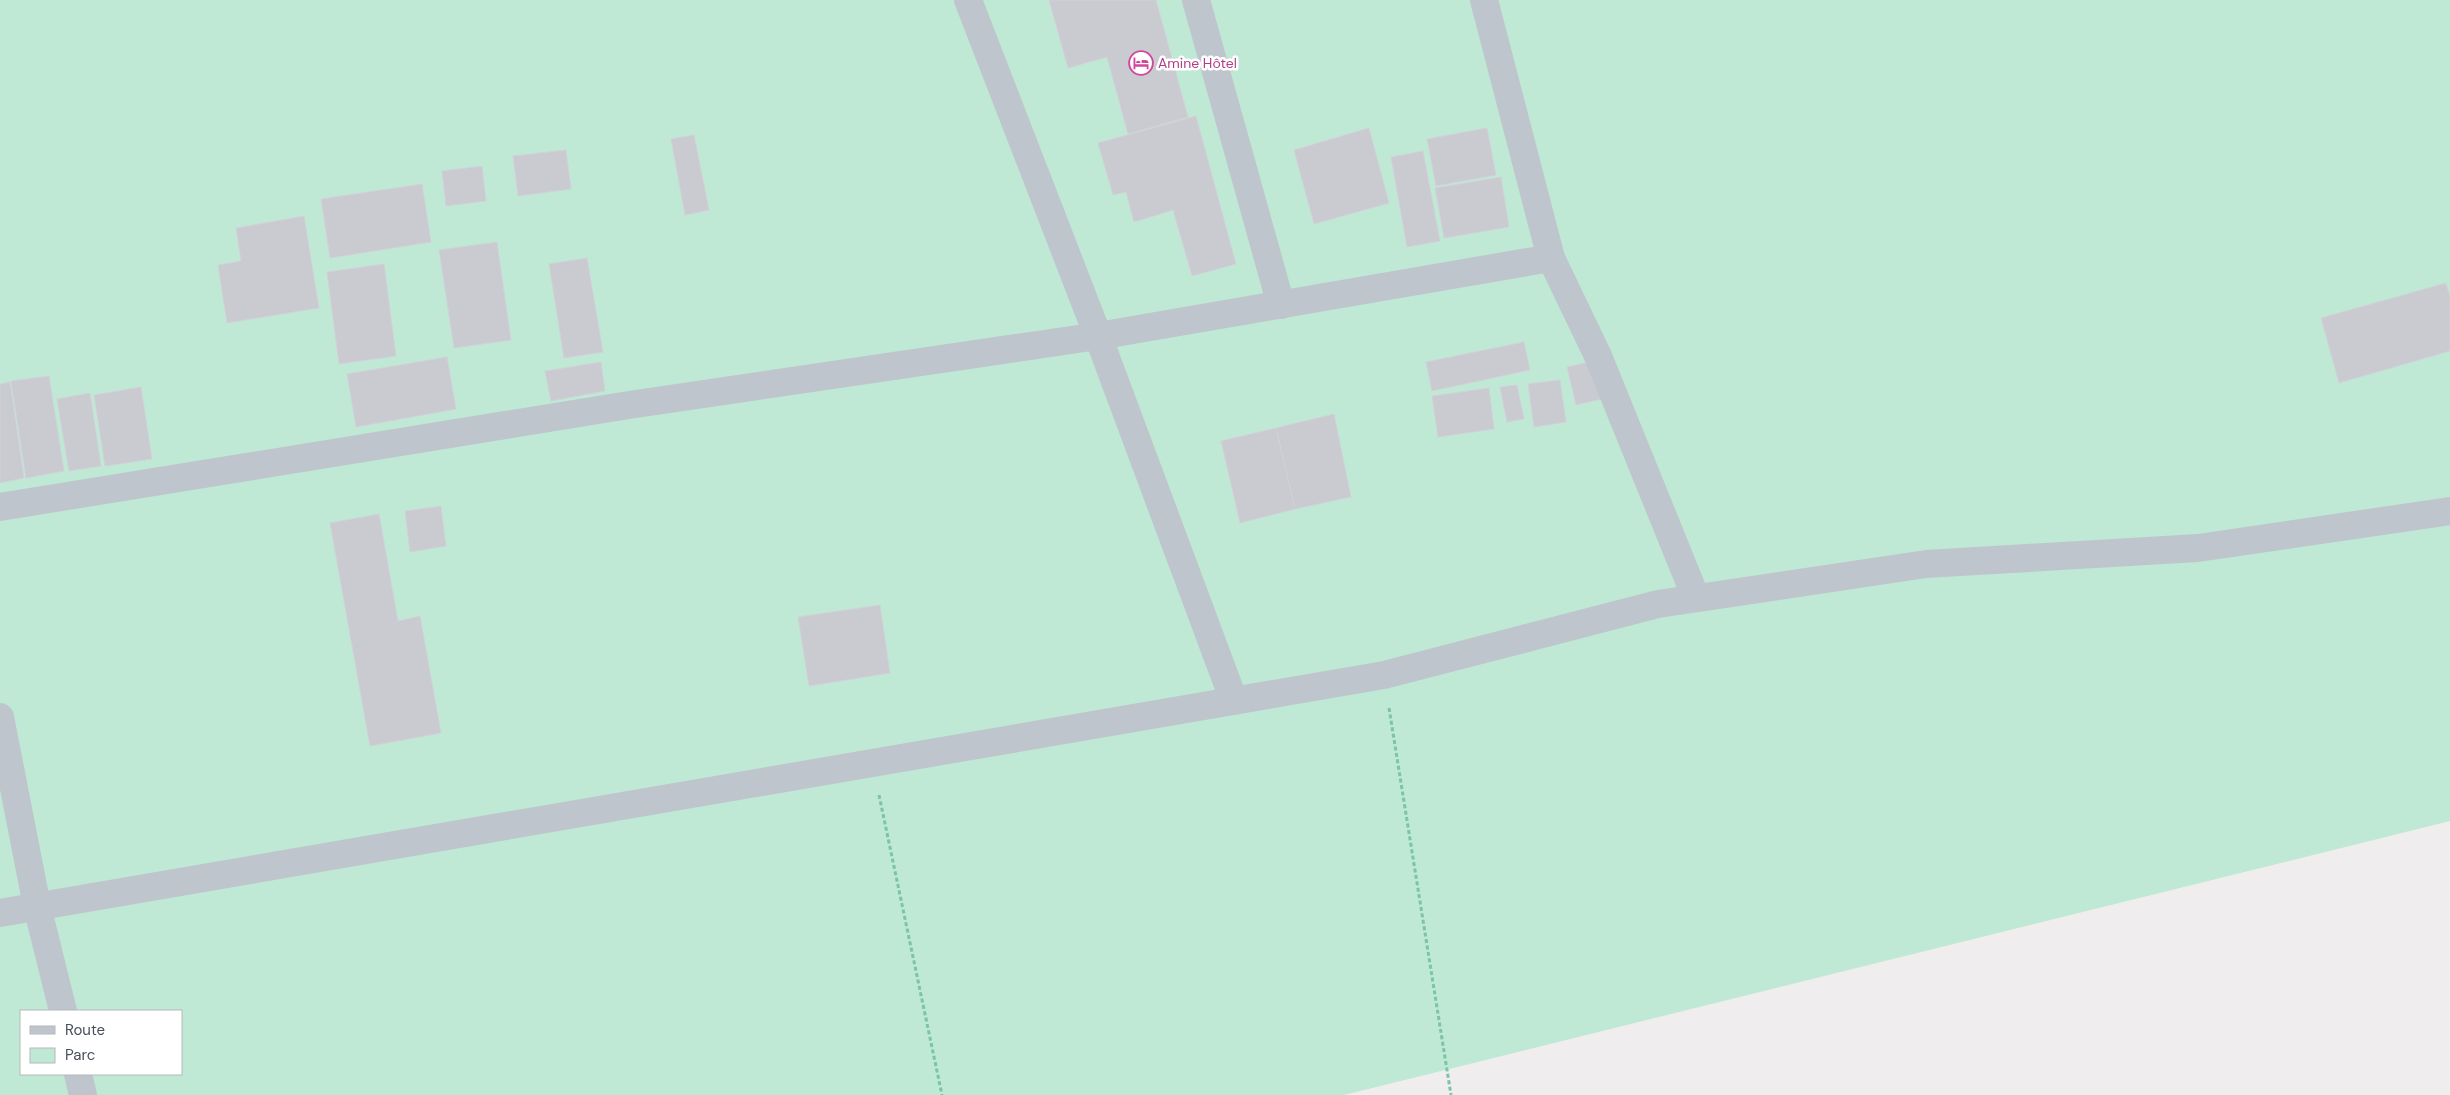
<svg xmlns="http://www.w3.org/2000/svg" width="2450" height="1095" viewBox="0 0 2450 1095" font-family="'DM Sans',sans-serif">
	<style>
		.green { fill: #bfe9d5; fill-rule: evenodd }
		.building { fill: #cacbd1; stroke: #d1d2d8 }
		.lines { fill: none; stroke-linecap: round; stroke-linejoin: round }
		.path { stroke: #7bc3a9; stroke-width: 3; stroke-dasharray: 4 2.5; stroke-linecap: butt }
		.minor { stroke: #bfc5cd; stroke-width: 28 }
		.labels { text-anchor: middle; stroke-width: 5; stroke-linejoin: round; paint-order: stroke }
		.hotel-label { font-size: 14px; fill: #b23c85; stroke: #fff; text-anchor: start }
	</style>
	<rect width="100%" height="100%" fill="#efeded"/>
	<!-- green -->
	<path class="green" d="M0,0H2450V821L1344,1095H0ZM21,1011H181V1074H21Z"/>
	<!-- building -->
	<g class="building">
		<polygon points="1049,0 1156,0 1188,117 1128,134 1107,57 1068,68"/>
		<polygon points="1196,116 1236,264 1192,276 1173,210 1134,222 1126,192 1113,195 1098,143"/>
		<polygon points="1369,128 1389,203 1314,224 1294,150"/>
		<polygon points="1487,128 1496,175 1436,186 1427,139"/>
		<polygon points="694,135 709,210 685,215 671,139"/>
		<polygon points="566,150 571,189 518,196 513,156"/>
		<polygon points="1423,151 1440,241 1407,247 1391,157"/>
		<polygon points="482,166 486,201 446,206 442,171"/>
		<polygon points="1501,177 1509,227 1444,238 1435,188"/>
		<polygon points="422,184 431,242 330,258 321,199"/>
		<polygon points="304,216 319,308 227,323 218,265 241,261 236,228"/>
		<polygon points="497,242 511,340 454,348 439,250"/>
		<polygon points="587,258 603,352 564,358 549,264"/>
		<polygon points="384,264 396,356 339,364 327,272"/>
		<polygon points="2446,283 2450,297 2450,351 2339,383 2321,318"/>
		<polygon points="1524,342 1530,370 1432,391 1426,362"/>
		<polygon points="447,357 456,409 356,427 347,374"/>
		<polygon points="1593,361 1602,399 1576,405 1567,367"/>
		<polygon points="601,362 605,391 551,401 545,371"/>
		<polygon points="49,376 64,471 26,478 11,381"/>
		<polygon points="1560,380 1566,422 1534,427 1528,384"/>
		<polygon points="10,382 24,478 0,483 0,384"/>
		<polygon points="1517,385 1524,419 1507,422 1500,387"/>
		<polygon points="141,387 152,459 105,466 94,395"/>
		<polygon points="1489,388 1494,429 1438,437 1432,396"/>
		<polygon points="90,393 101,466 69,471 57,399"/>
		<polygon points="1334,414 1351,497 1295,509 1276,428"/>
		<polygon points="1276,428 1295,509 1240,523 1221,441"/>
		<polygon points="441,506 446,546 410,552 405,511"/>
		<polygon points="379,514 398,621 420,616 441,733 370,746 330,523"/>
		<polygon points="880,605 890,673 809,686 798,617"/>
	</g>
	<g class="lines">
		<!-- path -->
		<g class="path">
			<polyline points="1389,708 1451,1095"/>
			<polyline points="879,795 942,1095"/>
		</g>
		<!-- minor -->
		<g class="minor">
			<polyline points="968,0 1098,336 1234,701"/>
			<polyline points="1196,0 1281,305"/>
			<polyline points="1484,0 1551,258 1598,356 1696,598"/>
			<polyline points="0,507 629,405 1098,336 1551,258"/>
			<polyline points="0,717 37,906 63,1011"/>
			<polyline points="0,913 1384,675 1658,604 1926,564 2198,548 2450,511"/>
			<polyline points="78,1074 83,1095"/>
		</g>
	</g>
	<!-- icons -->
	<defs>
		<g id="hotel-ring" transform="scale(1.25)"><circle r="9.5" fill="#fff" stroke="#d1479c" stroke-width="1.5"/><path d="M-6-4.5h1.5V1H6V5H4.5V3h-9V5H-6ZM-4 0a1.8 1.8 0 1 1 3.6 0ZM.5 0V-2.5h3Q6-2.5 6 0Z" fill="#d1479c"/></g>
	</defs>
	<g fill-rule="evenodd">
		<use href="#hotel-ring" x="1141" y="63"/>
	</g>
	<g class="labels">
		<!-- hotel labels -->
		<g class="hotel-label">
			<text x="1158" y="68">Amine Hôtel</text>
		</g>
	</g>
	<!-- legend -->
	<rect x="20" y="1010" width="162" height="65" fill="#ffffff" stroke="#b5b8bc"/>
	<rect x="30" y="1026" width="25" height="8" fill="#bfc5cd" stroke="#b5b8bc"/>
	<text x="65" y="1035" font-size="15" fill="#474e58">Route</text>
	<rect x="30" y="1048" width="25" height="15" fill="#bfe9d5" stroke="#b5b8bc"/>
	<text x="65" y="1060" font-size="15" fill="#474e58">Parc</text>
</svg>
